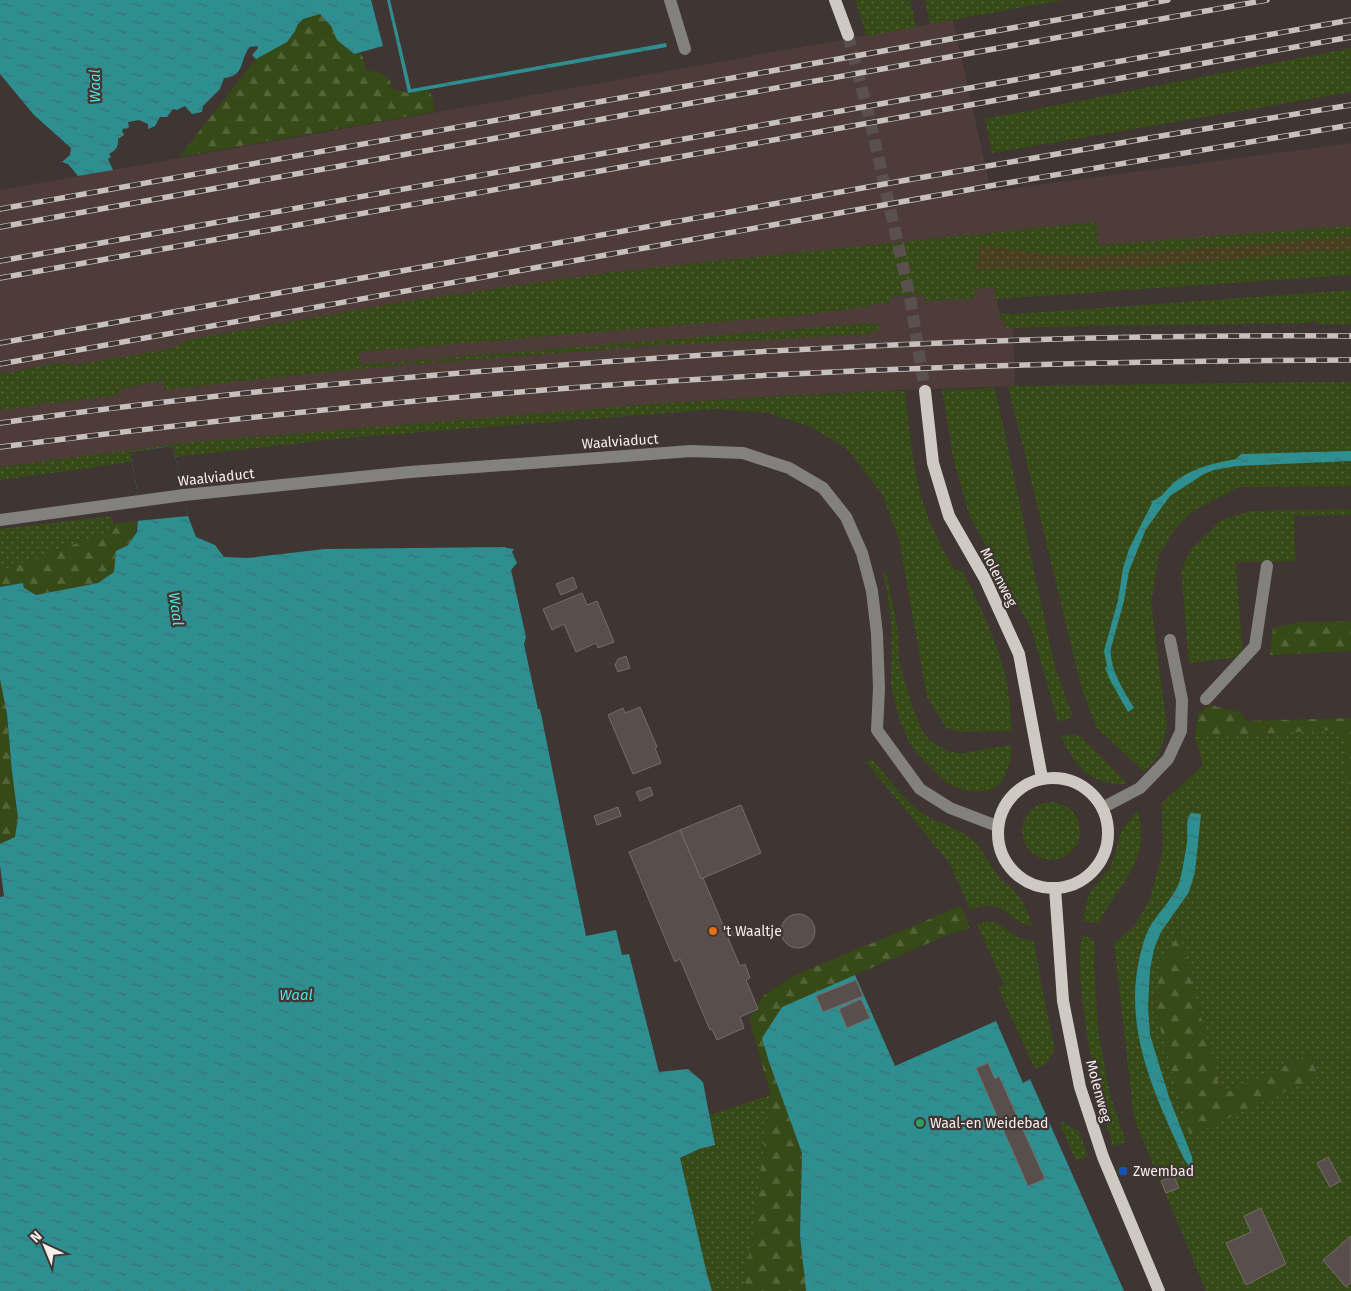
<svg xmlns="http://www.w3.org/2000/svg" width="1351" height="1291" viewBox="0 0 1351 1291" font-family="'Fira Sans',sans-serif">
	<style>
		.built { fill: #4d3c37 }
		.grass { fill: url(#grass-dots); fill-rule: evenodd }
		.forest { fill: url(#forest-firs) }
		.sand { fill: url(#sand-dots) }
		.water { fill: url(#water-ripples) }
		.pier { fill: #3f3532 }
		.building { fill: #584e4b; stroke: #776c69 }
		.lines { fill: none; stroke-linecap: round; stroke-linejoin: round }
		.major-tunnel { stroke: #5a514e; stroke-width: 12; stroke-dasharray: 12 6; stroke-linecap: butt }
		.minor { stroke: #83817d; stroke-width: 12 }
		.major { stroke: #cecac1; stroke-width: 12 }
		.rail-casing { stroke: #c7c0bd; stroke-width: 5.5 }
		.rail { stroke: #3f3532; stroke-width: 4; stroke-dasharray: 11; stroke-linecap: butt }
		.food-dot { fill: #e8710a; stroke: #3f3532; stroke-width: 2 }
		.leisure-dot { fill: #2e9e5b; stroke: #3f3532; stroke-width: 2 }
		.transit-dot { fill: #1a4fb4; stroke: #3f3532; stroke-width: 2 }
		.labels { text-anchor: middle; stroke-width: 4.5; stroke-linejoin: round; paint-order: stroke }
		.street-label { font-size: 14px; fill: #f5efec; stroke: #3f3532 }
		.poi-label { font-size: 14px; fill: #f5efec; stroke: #3f3532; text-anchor: start }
		.water-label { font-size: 15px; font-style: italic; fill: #56dfe1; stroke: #3f3532 }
	</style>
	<defs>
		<pattern id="grass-dots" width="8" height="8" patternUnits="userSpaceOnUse" patternTransform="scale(1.25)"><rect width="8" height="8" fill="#354a17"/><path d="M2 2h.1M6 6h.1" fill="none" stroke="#536439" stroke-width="1.8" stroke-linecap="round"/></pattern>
		<pattern id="forest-firs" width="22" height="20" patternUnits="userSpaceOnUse" patternTransform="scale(1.25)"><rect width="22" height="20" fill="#354a17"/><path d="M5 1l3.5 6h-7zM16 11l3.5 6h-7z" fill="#536439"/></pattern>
		<pattern id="sand-dots" width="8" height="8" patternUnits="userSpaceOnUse" patternTransform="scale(1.25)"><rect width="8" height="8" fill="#483f1f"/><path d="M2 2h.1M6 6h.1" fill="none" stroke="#635b40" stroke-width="1.8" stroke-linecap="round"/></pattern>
		<pattern id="water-ripples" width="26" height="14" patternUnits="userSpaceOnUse" patternTransform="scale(1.25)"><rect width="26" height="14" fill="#2e8e90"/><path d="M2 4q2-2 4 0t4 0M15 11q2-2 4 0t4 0" fill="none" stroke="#397273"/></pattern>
	</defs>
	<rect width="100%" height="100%" fill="#3f3532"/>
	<!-- built -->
	<polygon class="built" points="953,20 991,191 1351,143 1351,263 994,288 1001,320 1005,320 1005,328 1013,328 1015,386 879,391 667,403 0,467 0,190"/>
	<!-- grass -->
	<g class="grass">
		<polygon points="855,0 910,0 916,27 867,36"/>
		<polygon points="925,0 1063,0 930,24"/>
		<polygon points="1351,48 1351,92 992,153 985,119"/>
		<path d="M1096,222L1098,242L1102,245L1351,226V237L1091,257L1049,255L980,245L976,270C1023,267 1069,271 1116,268C1195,264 1273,254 1351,249V275L996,299L994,287L974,289L975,298L925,301L923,294L889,297L890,303L870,304V306L804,315L359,352L361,365L871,323L872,325L879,324V333H877L876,330L871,331V334L667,345L666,342H662V345L440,362L439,359L433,360V363L416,364L415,361L411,362V364L238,381V379L233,380V382L164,390L162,381L119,389L120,395L46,404V402H40V405L0,410V374L60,363L75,365L175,348L187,340L402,302L613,272Z"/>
		<polygon points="1351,290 1351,324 1317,324 1316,321 1311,321 1311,323 1095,326 1095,324 1090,324 1090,326 1005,328 1005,321 1001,320 1000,313 1014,314"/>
		<polygon points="1311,382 1351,382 1351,486 1239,487 1191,512 1172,533 1159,555 1151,602 1167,728 1159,755 1144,772 1097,728 1082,690 1008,386"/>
		<polygon points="995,388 1054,663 1073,717 1058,722 1032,631 969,515 953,457 942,390"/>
		<path d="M879,391H905C910,434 913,481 930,522C934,530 949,564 955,569C961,573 957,567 962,572C969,580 973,593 978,603C997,643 1013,685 1011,731L960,732L946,728L927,697L899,539L882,494L847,449L811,427L768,413L719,409L346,438L175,457L173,447L130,453L132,462L0,480V467L193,442L667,403Z"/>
		<polygon points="1351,509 1351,515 1294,516 1295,561 1236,562 1243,657 1189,663 1181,570 1192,548 1221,520 1250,511"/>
		<polygon points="112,516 113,529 108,532 0,571 0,529"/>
		<polygon points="886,572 898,631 899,661 913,708 924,734 933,743 951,752 962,753 1011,745 1011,760 1005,775 999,785 991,790 980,791 967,791 946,783 915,751 910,744 899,719 891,685 892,633 887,590 883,574"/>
		<path d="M1335,730L1345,735L1351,834V1291H1206L1134,1119L1114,944L1136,924L1150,898L1163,851L1162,803L1203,765L1195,737ZM1179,934L1219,1085L1230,1091L1310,1054L1318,1075L1190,1136L1157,1017L1158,980L1163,960Z"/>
		<path d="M1073,734L1081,737L1124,780L1126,784C1090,785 1074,767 1061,736Z"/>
		<path d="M872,759C887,777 901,796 918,810C934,823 956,826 972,839C982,848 986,859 994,870C999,879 1008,884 1015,892C1024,901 1028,913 1032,925C1019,926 1009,912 997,907C988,904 978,907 970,910L950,864L866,762Z"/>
		<circle cx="1051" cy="831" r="29"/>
		<path d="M1138,810C1151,862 1121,880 1100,921L1097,923L1082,921L1086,904L1090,892L1109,869L1114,858L1120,835L1126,824Z"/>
		<polygon points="987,921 997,923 1019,938 1034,942 1044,999 1055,1049 1046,1064 1035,1069 998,988 1004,984 977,925"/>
		<path d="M1082,935L1090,938L1094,941L1095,947L1094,964L1098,1030L1110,1095L1126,1142L1113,1146C1098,1097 1087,1047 1082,996C1080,976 1078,955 1082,935Z"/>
		<polygon points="771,1095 744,1291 712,1291 707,1274 680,1158 699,1149 715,1145 709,1115"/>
		<polygon points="1063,1122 1079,1131 1088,1156 1076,1161 1060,1125"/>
	</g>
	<!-- forest -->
	<g class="forest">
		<path d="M320,13L331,26L338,40L354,54L360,52L364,60L365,70L381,73L390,80L391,88L408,93L428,90C434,98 435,103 433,112L179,157L256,59L295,31C299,18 308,17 320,13Z"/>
		<path d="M136,521C138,538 130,544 116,551L114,572L98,583L36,595L24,588L23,583L0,587V571L108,532L113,529V524Z"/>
		<polygon points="1351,621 1351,651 1270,655 1273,628 1299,622"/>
		<polygon points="0,679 7,714 12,772 18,818 15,837 0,844"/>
		<polygon points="1210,705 1239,712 1247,721 1351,718 1351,834 1344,735 1335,730 1195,737 1198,714"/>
		<polygon points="961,906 970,928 947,935 782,1007 762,1038 769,1062 802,1153 800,1236 806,1291 744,1291 771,1095 749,1019 763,996 793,976"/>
		<polygon points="1179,933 1219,1085 1230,1091 1310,1054 1318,1076 1190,1136 1157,1017 1158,980 1163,960"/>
	</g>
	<!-- sand -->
	<path class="sand" d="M1351,237V249C1273,254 1195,264 1116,268C1069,271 1022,267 976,270L980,245L1049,255L1091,257Z"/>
	<!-- water -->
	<g class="water">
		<path d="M0,0H371L383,46L354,54L337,40L331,26L320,14L303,19L298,24L295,31L287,42L256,59L252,55L258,48L257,46L250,47C239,59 246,76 224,78L220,89L203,106L202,112L192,114L185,106L177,110L173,109L167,117H160L155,126L148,129V124L139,120L128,122L129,127L126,129L124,128L122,131L124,135L118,139C119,147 115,151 109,154L111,157L108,159L113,170L78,176L68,164L62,162L70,155L71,148L34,115L0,74Z"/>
		<polygon points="387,0 390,0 411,89 666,43 667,47 408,93"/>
		<polygon points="173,446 188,516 196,537 215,545 224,557 248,558 325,549 506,547 506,548 514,549 512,552 517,563 511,570 526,637 524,644 538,709 540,709 586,936 616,930 622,955 629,954 659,1072 688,1069 703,1082 715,1145 699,1149 680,1158 707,1274 712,1291 0,1291 0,897 4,896 0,865 0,844 15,837 18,818 12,772 7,714 0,679 0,587 23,583 24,588 36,595 98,583 114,572 116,551 128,545 137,532 139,501 130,452"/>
		<path d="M1351,451V461L1237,466L1214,470L1204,474L1170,496L1146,529L1129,571L1124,601L1111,648C1109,669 1124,691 1134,708L1128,712L1111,682L1105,668L1107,666L1104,651L1118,600L1123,568L1129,549L1152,503L1151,501C1160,501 1169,486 1177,480C1198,466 1212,464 1236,459L1241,454Z"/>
		<path d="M1191,813L1201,814L1195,872L1189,892L1161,932L1154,949L1150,970L1148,1007L1150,1035L1169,1097L1192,1157L1193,1165L1189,1166L1184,1159C1151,1087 1118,1018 1145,938C1152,917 1171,903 1179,883C1183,870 1185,855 1187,842C1188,833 1185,820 1191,813Z"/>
		<polygon points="855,975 895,1066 996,1021 1023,1083 1030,1079 1124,1291 806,1291 800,1236 802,1153 769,1062 762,1038 782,1007"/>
	</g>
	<!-- pier -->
	<polygon class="pier" points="173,446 188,516 136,521 139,501 130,452"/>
	<!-- building -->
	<g class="building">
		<polygon points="573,577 577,588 561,595 556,584"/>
		<polygon points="582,593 587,605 597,601 614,642 598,648 596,643 576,652 564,624 552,630 543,609"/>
		<polygon points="626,656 630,668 618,672 615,665 618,659"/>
		<polygon points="640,707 657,747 655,748 661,763 633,774 608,715 623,708 625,713"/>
		<polygon points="650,787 653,795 640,801 636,792"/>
		<polygon points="741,805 761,853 701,879 680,830"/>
		<polygon points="618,807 621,816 597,825 594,816"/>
		<polygon points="680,830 701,879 703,878 724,928 729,925 734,936 728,938 740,966 745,964 750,978 746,980 758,1009 740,1017 744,1028 717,1040 712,1029 710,1030 680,959 675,962 629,852"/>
		<circle cx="798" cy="931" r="17"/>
		<polygon points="856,980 863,996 823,1012 816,996"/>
		<polygon points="861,999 870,1018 847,1028 839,1009"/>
		<polygon points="988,1063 995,1079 999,1076 1045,1179 1028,1186 976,1068"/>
		<polygon points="1328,1157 1341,1181 1330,1187 1317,1163"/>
		<polygon points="1174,1176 1179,1188 1166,1193 1161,1181"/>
		<polygon points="1261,1208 1286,1264 1246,1285 1226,1243 1251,1232 1244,1216"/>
		<polygon points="1351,1236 1351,1282 1346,1287 1323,1260"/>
	</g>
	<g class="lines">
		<!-- major-tunnel -->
		<polyline class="major-tunnel" points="848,35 868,112 910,297 925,391"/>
		<!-- minor -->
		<g class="minor">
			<polyline points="670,0 685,49"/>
			<polyline points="0,520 184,495 410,472 691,451 743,453 789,468 823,488 846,517 862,553 872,591 877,634 879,688 877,730 920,789 950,808 997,826"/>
			<polyline points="1206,699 1255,646 1267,566"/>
			<polyline points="1102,808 1140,788 1168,759 1181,731 1182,700 1170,640"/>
		</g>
		<!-- major -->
		<g class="major">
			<polyline points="835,0 848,35"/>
			<polyline points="925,391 933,463 949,516 985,579 1019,654 1042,778"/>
			<circle cx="1053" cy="833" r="55"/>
			<polyline points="1055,888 1063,1001 1080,1087 1103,1157 1159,1291"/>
		</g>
		<!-- rail casing -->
		<g class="rail-casing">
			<g id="rail">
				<polyline points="0,209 1168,0"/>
				<polyline points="0,227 1267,0"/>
				<polyline points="0,261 1351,20"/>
				<polyline points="0,278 1351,37"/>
				<polyline points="0,343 907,180 1155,137 1351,105"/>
				<polyline points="0,364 995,185 1351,125"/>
				<path d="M0,423C186,397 374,379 562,365C825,345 1088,334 1351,336"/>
				<path d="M0,447C223,419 446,395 671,381C897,366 1124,361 1351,360"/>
			</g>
		</g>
		<!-- rail -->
		<use href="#rail" class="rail"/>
	</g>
	<!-- markers -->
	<circle class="food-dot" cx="713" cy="931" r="5"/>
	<circle class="leisure-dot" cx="920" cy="1123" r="5"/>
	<rect class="transit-dot" x="1118" y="1166" width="10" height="10" rx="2.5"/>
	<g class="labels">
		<!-- street labels -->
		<g class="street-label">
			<text transform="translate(620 441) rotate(-4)" y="5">Waalviaduct</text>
			<text transform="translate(216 477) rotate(-6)" y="5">Waalviaduct</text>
			<text transform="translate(999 577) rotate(63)" y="5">Molenweg</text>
			<text transform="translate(1099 1091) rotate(75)" y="5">Molenweg</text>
		</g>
		<!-- poi labels -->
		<g class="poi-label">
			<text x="723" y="936">'t Waaltje</text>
			<text x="930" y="1128">Waal-en Weidebad</text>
			<text x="1133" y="1176">Zwembad</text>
		</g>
		<!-- water labels -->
		<g class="water-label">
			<text transform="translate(95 86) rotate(-91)" y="5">Waal</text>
			<text transform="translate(176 609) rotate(82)" y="5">Waal</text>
			<text x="296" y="1000">Waal</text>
		</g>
	</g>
	<!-- north arrow -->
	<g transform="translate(45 1246) rotate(316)" stroke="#3f3532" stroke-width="4" paint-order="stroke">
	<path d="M0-4L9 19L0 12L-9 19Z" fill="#f5efec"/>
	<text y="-8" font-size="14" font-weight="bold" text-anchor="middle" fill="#f5efec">N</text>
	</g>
</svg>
